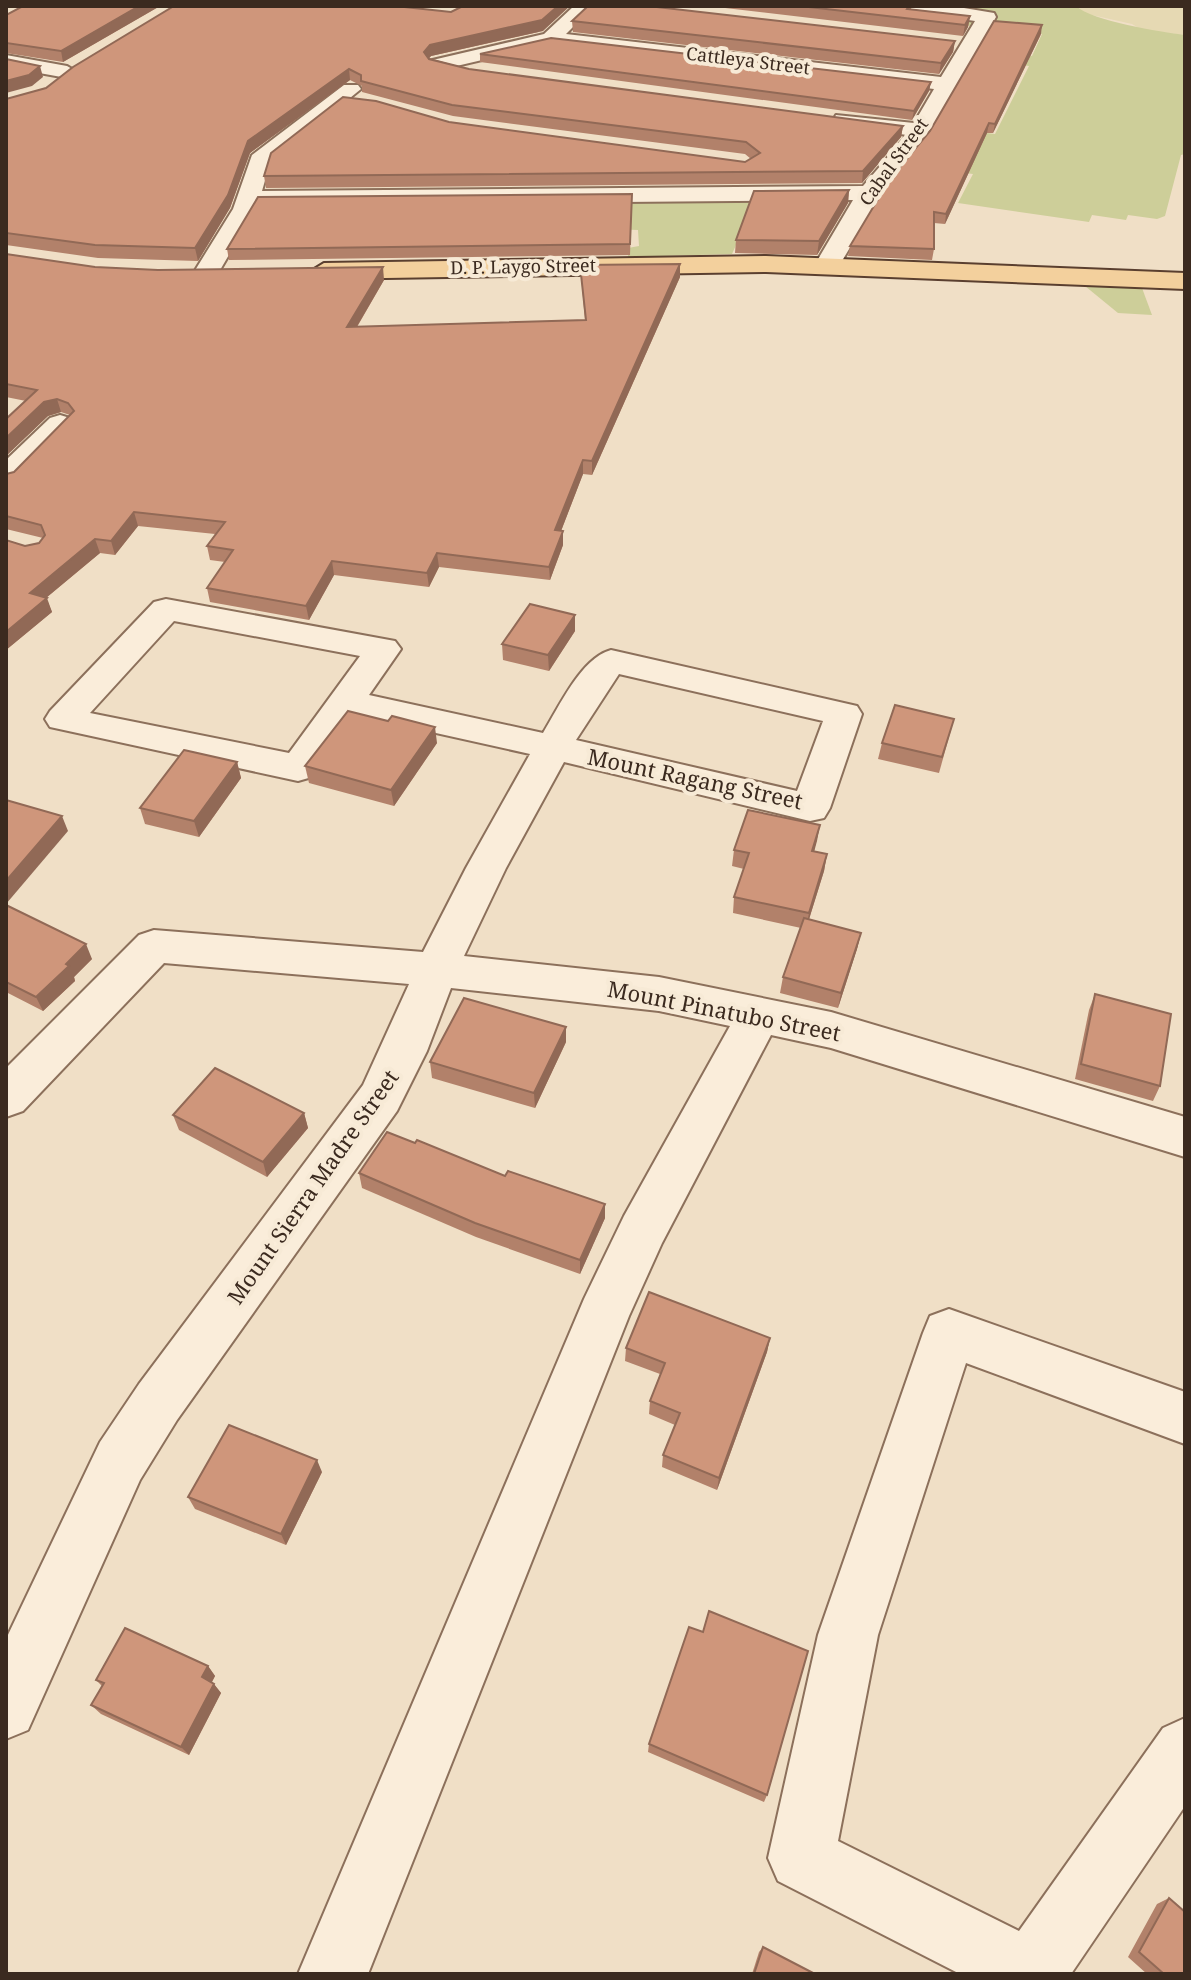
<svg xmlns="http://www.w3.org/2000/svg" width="1191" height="1980" viewBox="0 0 1191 1980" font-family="'Noto Serif',serif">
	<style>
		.farmland { fill: #e6d9b3 }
		.green { fill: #cdce99 }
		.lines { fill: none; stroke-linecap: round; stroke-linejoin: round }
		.minor-casing { stroke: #8c705b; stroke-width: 4 }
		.major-casing { stroke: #5a3f2f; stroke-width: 4 }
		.minor { fill: #faedda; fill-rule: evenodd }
		.major { fill: #f3d09d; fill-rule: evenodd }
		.wall { fill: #b2816a }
		.shaded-wall { fill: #916956 }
		.building { fill: #cf967b; stroke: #916956; stroke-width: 2 }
		.labels { text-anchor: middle; stroke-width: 8; stroke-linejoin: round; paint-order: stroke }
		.far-street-label { font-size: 18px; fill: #3b2a1f; stroke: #f7ead6 }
		.street-label { font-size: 22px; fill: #3b2a1f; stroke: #f7ead6 }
	</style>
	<rect width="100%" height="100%" fill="#f0dfc6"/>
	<!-- farmland -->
	<polygon class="farmland" points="1076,6 1185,6 1185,35 1142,30 1132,24 1083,13"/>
	<!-- green -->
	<g class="green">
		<path d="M943,6H1076C1092,21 1161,32 1185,35V154L1181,155L1165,216L1157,219L1128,215L1126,220L1092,215L1089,222L958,203L973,174L935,169L938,127L995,134L1029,66L971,58L976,50L1032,56L1042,34L908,19Z"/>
		<polygon points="586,198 757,198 732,254 628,257 628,248 639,246 638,230 583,228"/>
		<polygon points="1085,286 1142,288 1152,315 1118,313"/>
	</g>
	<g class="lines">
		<!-- minor casing -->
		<g class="minor-casing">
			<g id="minor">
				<polygon points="574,6 594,6 566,34 941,77 975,21 916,12 907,6 952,6 994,13 996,17 926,139 886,187 836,271 827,274 814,266 853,200 258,205 216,277 198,277 194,272 233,209 252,155 344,85 358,85 361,89 270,163 262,191 863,186 907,135 836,125 833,120 836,115 914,123 934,89 551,44 418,75 408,69 411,65 544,34"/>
				<polygon points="6,55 67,66 77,72 67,78 6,67"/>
				<polygon points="60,415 70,418 75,424 70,430 17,484 6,486 6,460 50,418"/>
				<path d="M166,599L395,641L401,649L369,695L543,733C559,707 581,658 611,650L857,706L862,714L830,808L824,818L810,821L564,762L506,868L464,956L659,977L831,1012L1185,1117V1157L831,1048L771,1035L662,1243L629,1316L368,1974H298L584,1299L624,1216L730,1026L659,1011L451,988L427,1051L397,1111L177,1420L140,1480L28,1730L6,1739V1639L100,1442L139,1384L363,1085L409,984L164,963L23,1111L6,1117V1068L139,935L154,930L423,952L466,868L530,754L355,715L312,777L298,781L50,727L45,719L50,711L154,602ZM174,621L360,656L289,753L90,713ZM619,674L823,721L797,791L576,740Z"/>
				<polygon points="949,1309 1185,1392 1185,1444 966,1363 878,1635 838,1841 1019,1931 1163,1728 1185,1718 1185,1806 1071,1974 960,1974 778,1881 768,1858 818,1635 923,1333 930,1316"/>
			</g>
		</g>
		<!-- major casing -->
		<g class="major-casing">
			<polygon id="major" points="766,256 1185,273 1185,289 766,272 324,279 311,271 324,263"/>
		</g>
		<!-- minor -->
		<use href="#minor" class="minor"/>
		<!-- major -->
		<use href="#major" class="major"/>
	</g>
	<!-- wall -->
	<g class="wall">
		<polygon points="160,6 63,62 6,53 6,15"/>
		<polygon points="708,6 911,6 911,9 970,16 968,27 963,36"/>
		<polygon points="572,21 955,41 953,52 939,74 573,32"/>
		<polygon points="543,31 431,56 429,58 469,69 903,126 901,137 862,183 266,188 264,176 449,122 745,162 751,159 745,154 453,116 362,92 362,86 350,80 250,153 230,208 198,261 98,258 6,245 6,99"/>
		<polygon points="1041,34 993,133 987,133 945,224 934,223 934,249 932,260 848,256 850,246"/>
		<polygon points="480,54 931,82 929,91 912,120 480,62"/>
		<polygon points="849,190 848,203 817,255 735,253 736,240"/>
		<polygon points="632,194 630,255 229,260 227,249"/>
		<polygon points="6,254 95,267 384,280 357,327 585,320 580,265 680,277 592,475 583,474 561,531 563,545 550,580 439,567 429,587 334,575 309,620 210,602 207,588 225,562 210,560 207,546 215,534 138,526 115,555 100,553 46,598 52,612 6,650 6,540 25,546 39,543 43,538 6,529 6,474 14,472 70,415 61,412 48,416 6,456 6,419 26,401 6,397"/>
		<polygon points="575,631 549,671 503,660 502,644"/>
		<polygon points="954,719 939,773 878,759 882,743"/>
		<polygon points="388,721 437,743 394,806 309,783 305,766"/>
		<polygon points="237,762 241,778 199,837 145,824 140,808"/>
		<polygon points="820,825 814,851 827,854 824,871 809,919 861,933 857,949 838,1008 780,993 783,977 801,928 733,913 734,897 744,869 732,866 734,850"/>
		<polygon points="6,905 92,959 74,977 75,981 43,1011 6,992"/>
		<polygon points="1095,994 1160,1086 1153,1101 1075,1079 1089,1010"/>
		<polygon points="566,1042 535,1108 432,1078 430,1062"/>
		<polygon points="304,1113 308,1128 267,1177 179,1130 173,1115"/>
		<polygon points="359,1173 505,1176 605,1204 605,1218 580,1274 476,1237 362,1188"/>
		<polygon points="770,1338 767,1352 717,1490 662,1467 663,1455 675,1425 649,1414 650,1401 660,1374 625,1361 626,1348"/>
		<polygon points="322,1472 286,1545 195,1509 188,1497"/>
		<polygon points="208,1666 215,1676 212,1682 221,1693 189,1755 101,1714 91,1705 102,1686 96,1680"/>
		<polygon points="649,1744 767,1795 764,1802 648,1752"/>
		<polygon points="1169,1898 1183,1910 1185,1906 1185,1974 1147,1974 1128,1957 1157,1904"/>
		<polygon points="763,1947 815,1974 752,1974 759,1952"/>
	</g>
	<!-- shaded-wall -->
	<g class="shaded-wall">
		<polygon points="139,6 160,6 63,62 61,51"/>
		<polygon points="558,6 570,6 543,31 431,56 425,63 424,52 430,45"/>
		<polygon points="970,16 968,27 963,36 965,25"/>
		<polygon points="1042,25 1041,34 993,133 995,124"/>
		<polygon points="955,41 953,52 939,74 941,63"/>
		<polygon points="40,66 43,77 32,86 6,93 6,81"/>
		<polygon points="349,69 350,80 250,153 230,208 198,261 195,248 248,141"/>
		<polygon points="931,82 929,91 912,120 914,111"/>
		<polygon points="989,123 987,133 945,224 946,214"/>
		<polygon points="903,126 901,137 862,183 863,171"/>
		<polygon points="849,190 848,203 817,255 819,241"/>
		<polygon points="680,264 680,277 592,475 592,461"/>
		<polygon points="383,267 384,280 349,340 347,327"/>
		<polygon points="57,399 61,412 48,416 6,456 6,438 44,402"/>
		<polygon points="583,460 583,474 556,544 555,530"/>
		<polygon points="134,512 138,526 115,555 111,541"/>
		<polygon points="563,531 563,545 550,580 549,567"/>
		<polygon points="95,539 100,553 35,607 30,593"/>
		<polygon points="437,553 439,567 429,587 427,573"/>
		<polygon points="332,561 334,575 309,620 306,606"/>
		<polygon points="47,598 52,612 6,650 6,632"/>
		<polygon points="575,615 575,631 549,671 548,655"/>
		<polygon points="435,727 437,743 394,806 391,790"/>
		<polygon points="237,762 241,778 199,837 194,821"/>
		<polygon points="62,816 68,831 6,904 6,881"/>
		<polygon points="820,825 817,841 810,867 812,851"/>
		<polygon points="827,854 824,871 806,929 809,913"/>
		<polygon points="861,933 857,949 838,1008 841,993"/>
		<polygon points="86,944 92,959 74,977 75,981 43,1011 36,997 66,964"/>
		<polygon points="566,1027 566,1042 535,1108 534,1093"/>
		<polygon points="304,1113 308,1128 267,1177 263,1162"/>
		<polygon points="605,1204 605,1218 580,1274 580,1260"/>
		<polygon points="770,1338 767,1352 717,1490 719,1478"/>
		<polygon points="317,1460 322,1472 286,1545 281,1534"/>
		<polygon points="208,1666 215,1676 209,1687 202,1677"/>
		<polygon points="214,1684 221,1693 189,1755 181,1747"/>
	</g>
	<!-- building -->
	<g class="building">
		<polygon points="23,6 139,6 61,51 6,43 6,15"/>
		<polygon points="174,6 395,6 451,12 463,6 558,6 542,20 430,45 424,52 429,59 469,69 903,126 863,171 264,176 271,153 343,97 376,101 449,122 745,162 760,153 746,142 452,105 361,81 361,75 349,69 248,141 228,195 195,248 95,245 6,233 6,99 46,88 73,67"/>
		<polygon points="588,6 648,6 955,41 941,63 572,21"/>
		<polygon points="800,6 909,6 907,9 970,16 965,25"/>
		<polygon points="994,21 1042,25 995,124 989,123 946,214 934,212 934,249 850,246 890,179 930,131"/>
		<polygon points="551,38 931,82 914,111 480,54"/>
		<polygon points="6,59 40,66 29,75 6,81"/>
		<polygon points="849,190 819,241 736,240 754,191"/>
		<polygon points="632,194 630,244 227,249 258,197"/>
		<polygon points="6,254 95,267 158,270 383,267 347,327 586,320 580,265 680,264 592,461 583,460 555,530 563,531 549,567 437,553 427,573 332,561 306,606 207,588 233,550 207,546 225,522 134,512 111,541 95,539 30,593 47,598 6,632 6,540 25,546 39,543 45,535 41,525 6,516 6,474 14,472 74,411 68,403 57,399 44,402 6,438 6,419 37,390 6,384"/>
		<polygon points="530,604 575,615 548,655 502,644"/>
		<polygon points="895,705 954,719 942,757 882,743"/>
		<polygon points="348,711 388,721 392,716 435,727 391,790 305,766"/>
		<polygon points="184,750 237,762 194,821 140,808"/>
		<polygon points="6,800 62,816 6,881"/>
		<polygon points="748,810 820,825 812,851 827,854 809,913 734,897 749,853 734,850"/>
		<polygon points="6,905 86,944 66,964 69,966 36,997 6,982"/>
		<polygon points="804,918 861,933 841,993 783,977"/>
		<polygon points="1095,994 1171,1014 1160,1086 1081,1064"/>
		<polygon points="464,998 566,1027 534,1093 430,1062"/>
		<polygon points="215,1068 304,1113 263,1162 173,1115"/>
		<polygon points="387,1132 415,1143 417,1140 505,1176 508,1171 605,1204 580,1260 475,1223 359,1173"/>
		<polygon points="649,1292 770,1338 719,1478 663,1455 680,1413 650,1401 665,1363 626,1348"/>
		<polygon points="229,1425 317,1460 281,1534 188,1497"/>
		<polygon points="709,1611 808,1651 767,1795 649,1744 689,1627 703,1632"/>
		<polygon points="125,1628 208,1666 202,1677 214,1684 181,1747 91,1705 104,1683 96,1680"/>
		<polygon points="1169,1898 1185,1912 1185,1974 1164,1974 1139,1952"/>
		<polygon points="763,1947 815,1974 754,1974"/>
	</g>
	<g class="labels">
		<!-- far-street labels -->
		<g class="far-street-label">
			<text transform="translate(748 61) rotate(7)" y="6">Cattleya Street</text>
			<text transform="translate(894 162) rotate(-54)" y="6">Cabal Street</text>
			<text transform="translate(523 267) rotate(-1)" y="6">D. P. Laygo Street</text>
		</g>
		<!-- street labels -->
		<g class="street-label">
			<text transform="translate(695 779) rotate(12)" y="8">Mount Ragang Street</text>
			<text transform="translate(724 1011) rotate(11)" y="8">Mount Pinatubo Street</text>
			<text transform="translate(313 1187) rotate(-55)" y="8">Mount Sierra Madre Street</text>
		</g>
	</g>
	<!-- border -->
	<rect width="1191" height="1980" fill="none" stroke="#3b2a1f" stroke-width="16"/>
</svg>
